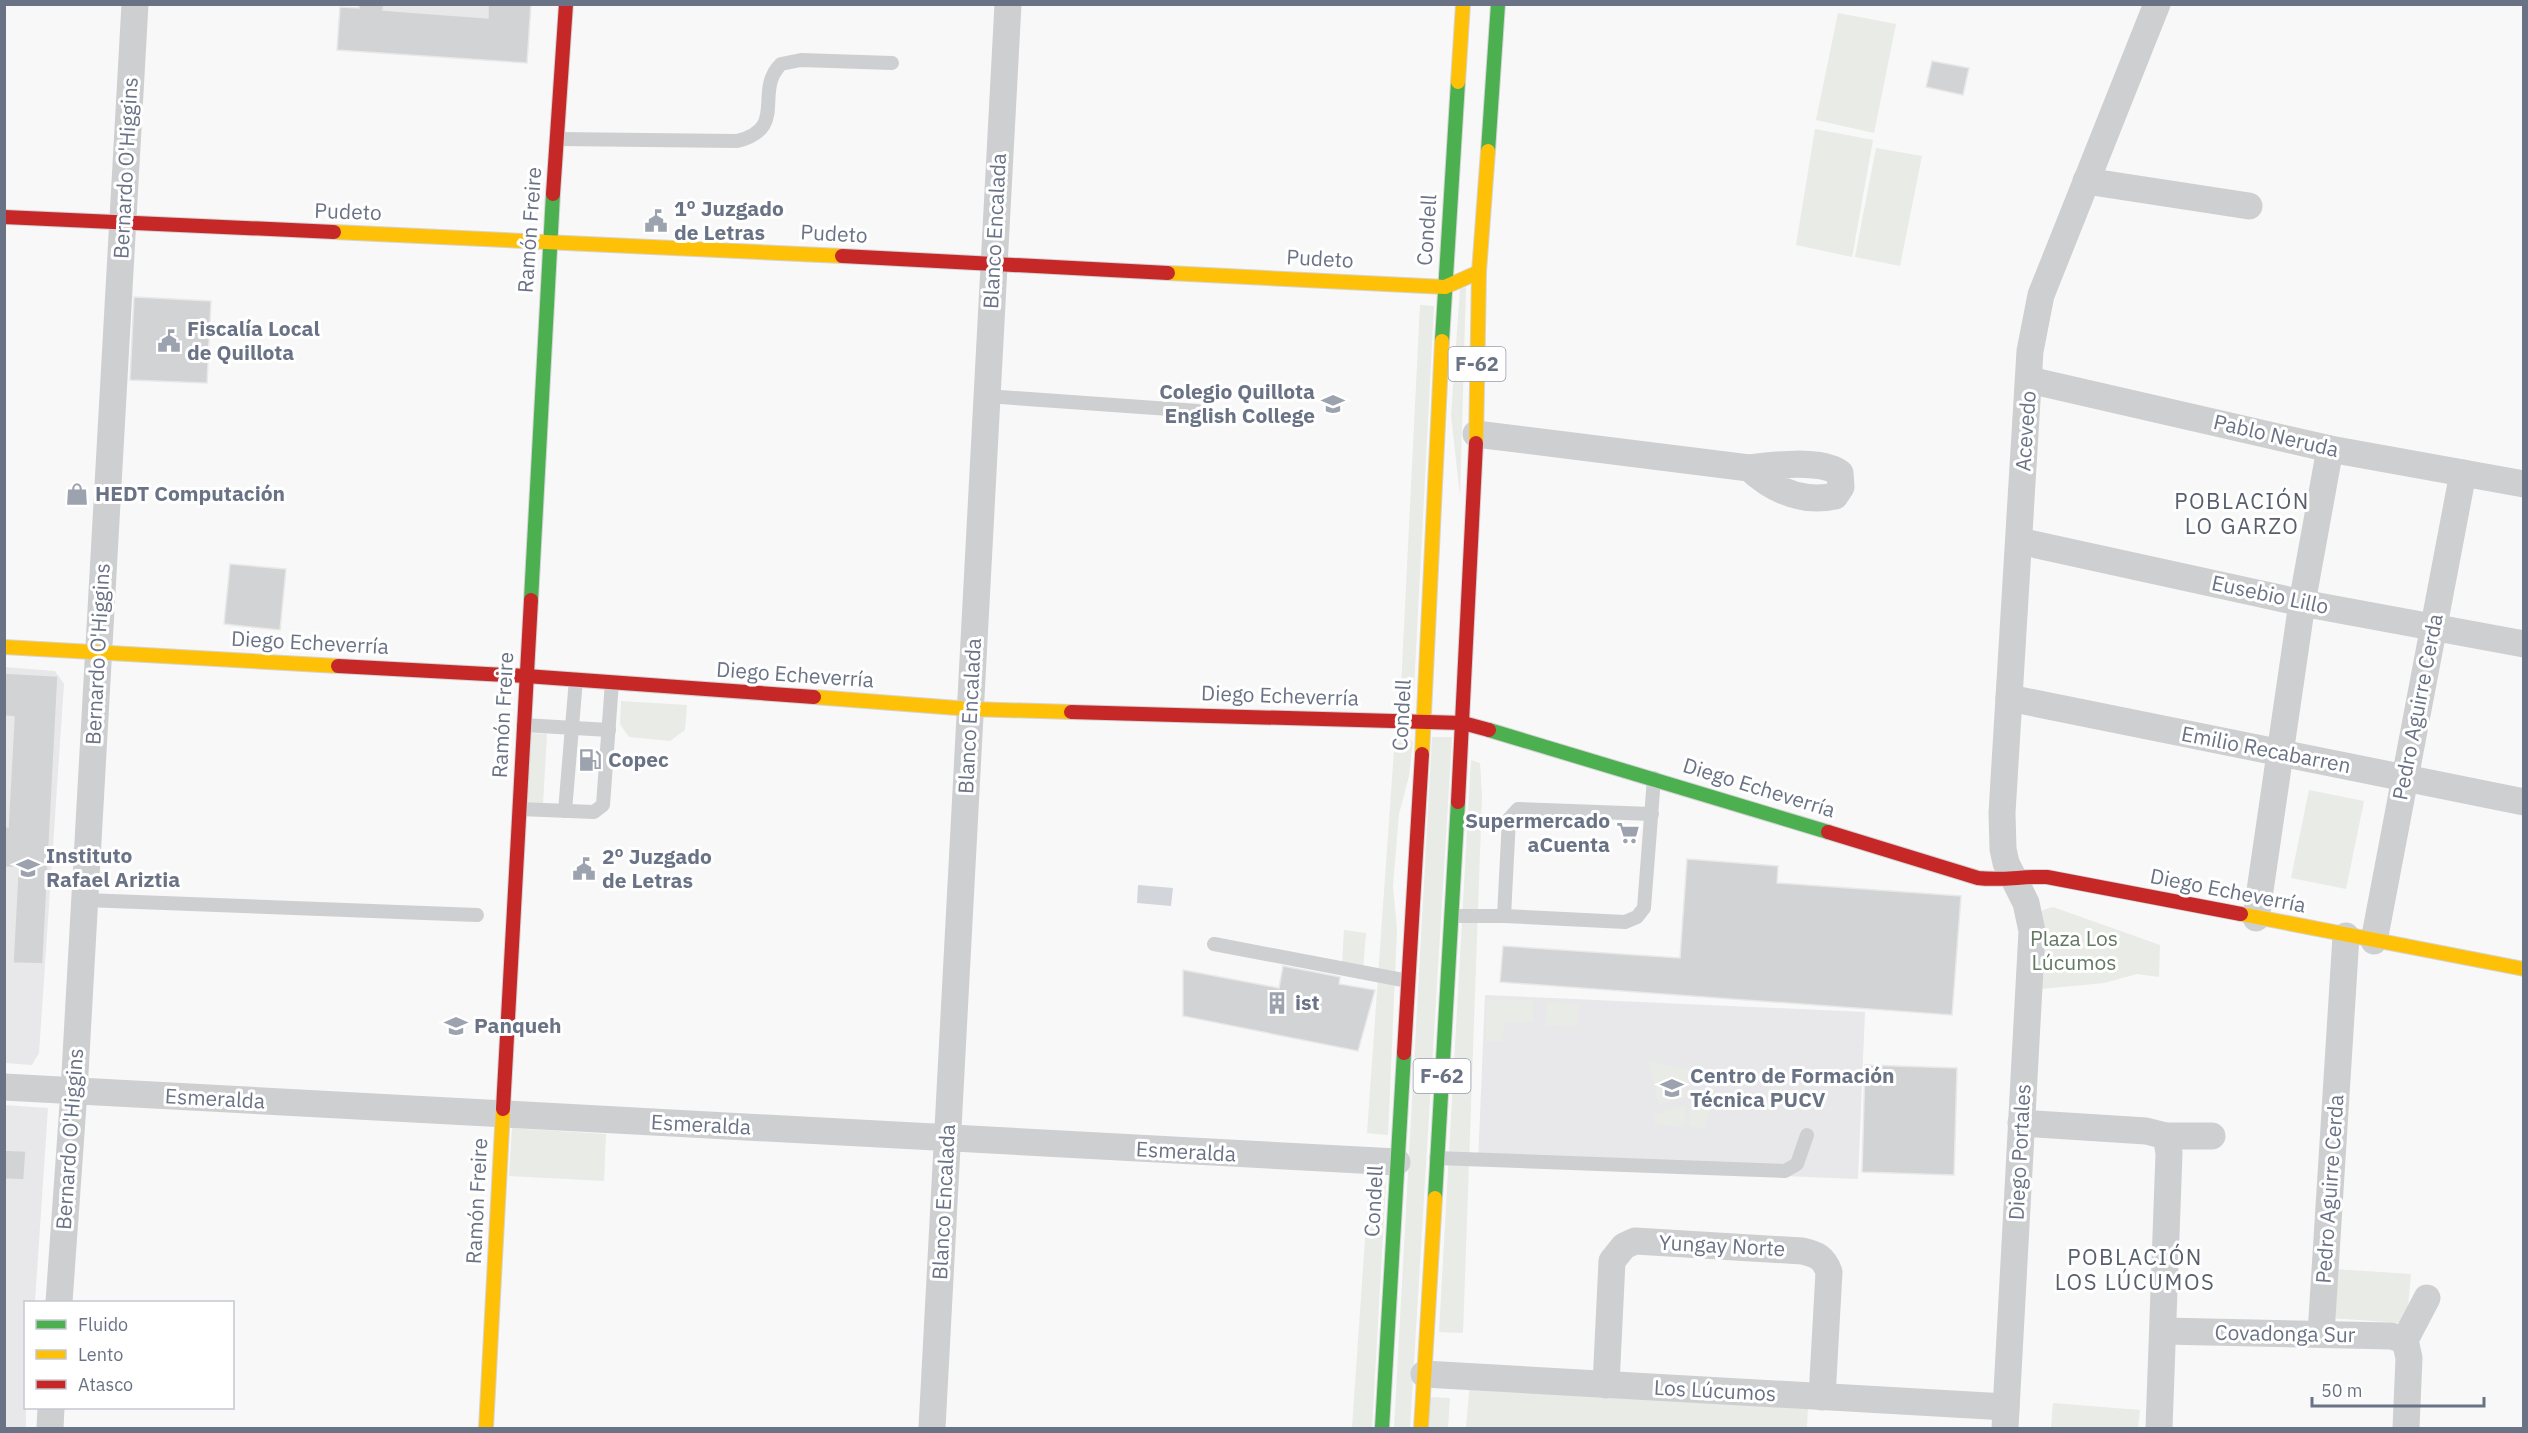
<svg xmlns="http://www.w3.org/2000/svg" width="2528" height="1433" viewBox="0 0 2528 1433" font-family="'IBM Plex Sans',sans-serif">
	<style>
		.built { fill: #e8e8ea }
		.green { fill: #e8ebe6 }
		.water { fill: #d2d6db }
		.building { fill: #d2d3d4; stroke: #e8e8e8; stroke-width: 1.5 }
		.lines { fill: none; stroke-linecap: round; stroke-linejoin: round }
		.fast-casing { stroke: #d4d4d6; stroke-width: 16 }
		.slow-casing { stroke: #d4d4d6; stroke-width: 16 }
		.jam-casing { stroke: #d4d4d6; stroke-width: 16 }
		.lane { stroke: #cecfd1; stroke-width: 14 }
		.street { stroke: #cecfd1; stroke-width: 27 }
		.fast { stroke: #4caf50; stroke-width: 14 }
		.slow { stroke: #ffc107; stroke-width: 14 }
		.jam { stroke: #c62828; stroke-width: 14 }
		.labels { text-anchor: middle; stroke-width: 6; stroke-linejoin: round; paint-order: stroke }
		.shield { fill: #fff; stroke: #979daa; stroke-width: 1.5 }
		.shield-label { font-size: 20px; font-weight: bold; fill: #6a7386 }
		.street-label { font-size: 21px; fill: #6a7386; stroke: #fff }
		.poi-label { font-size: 21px; font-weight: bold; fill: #6a7386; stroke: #fff; text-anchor: start }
		.park-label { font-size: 21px; fill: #647965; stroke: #fff }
		.neighbourhood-label { font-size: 22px; letter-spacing: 1.5px; fill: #575e6c; stroke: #fff }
	</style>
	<rect width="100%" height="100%" fill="#f8f8f8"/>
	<!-- built -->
	<g class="built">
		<polygon points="359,4 488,5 488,18 359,8"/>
		<polygon points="4,667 55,671 64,684 39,1053 32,1065 5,1063"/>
		<polygon points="1485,995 1865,1012 1858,1179 1478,1163"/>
		<polygon points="4,1105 48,1108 35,1302 26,1302 26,1428 5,1428"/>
	</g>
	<!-- green -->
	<g class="green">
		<polygon points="1838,13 1896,24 1874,133 1816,120"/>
		<polygon points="1815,129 1873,140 1852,257 1796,245"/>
		<polygon points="1876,148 1922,156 1900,266 1855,257"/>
		<polygon points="1466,287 1460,496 1451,415 1460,289"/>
		<polygon points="1420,305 1434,306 1414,688 1401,687"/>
		<polygon points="621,701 687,705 685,730 670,741 629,737 620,724"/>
		<polygon points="530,733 547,734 543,804 525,803"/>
		<polygon points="1404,735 1413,742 1409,776 1399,814 1393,886 1397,930 1388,1135 1367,1133 1395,736"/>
		<polygon points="1432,737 1452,737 1410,1428 1394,1428"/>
		<polygon points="1471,760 1480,763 1482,796 1463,1333 1439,1332"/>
		<polygon points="2309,790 2364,801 2346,889 2291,878"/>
		<polygon points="2053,907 2160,945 2159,977 2137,974 2104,983 2041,989 2040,914 2043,910"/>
		<polygon points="1344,930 1366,933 1363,970 1342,964"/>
		<polygon points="1487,1000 1533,1000 1533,1022 1504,1022 1503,1041 1486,1041"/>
		<polygon points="1547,1002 1579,1005 1577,1027 1546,1025"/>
		<polygon points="1649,1062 1689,1070 1686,1097 1659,1105"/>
		<polygon points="1711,1099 1705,1129 1689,1126 1691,1104"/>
		<polygon points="1687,1104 1684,1127 1655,1124 1654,1115"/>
		<polygon points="512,1128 606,1134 604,1181 509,1176"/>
		<polygon points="1369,1181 1386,1182 1372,1428 1352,1428"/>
		<polygon points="2334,1269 2411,1274 2408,1308 2400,1323 2331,1318"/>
		<polygon points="1470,1382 1808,1405 1807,1428 1466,1428"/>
		<polygon points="1428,1397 1450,1398 1448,1428 1426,1428"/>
		<polygon points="2053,1403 2140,1410 2138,1428 2051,1428"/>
	</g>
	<!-- water -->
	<polygon class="water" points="1138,885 1173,888 1171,906 1137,903"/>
	<!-- building -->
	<g class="building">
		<polygon points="359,4 384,4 383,10 488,18 488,4 531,4 527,63 337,50 340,7 359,8"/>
		<polygon points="1932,61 1969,68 1963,95 1926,87"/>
		<polygon points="134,297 211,301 207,383 130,380"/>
		<polygon points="230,564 286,569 280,630 224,624"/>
		<polygon points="4,673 58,676 43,964 13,963 18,868 4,867 4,826 8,827 14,717 4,716"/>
		<polygon points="1687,859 1778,866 1777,883 1961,896 1952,1015 1500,982 1503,946 1680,958"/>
		<polygon points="1283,966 1340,977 1339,984 1375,990 1358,1051 1183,1016 1183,970 1279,988"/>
		<polygon points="1865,1065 1957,1068 1954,1175 1862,1172"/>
		<polygon points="4,1150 26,1151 24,1180 4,1179"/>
	</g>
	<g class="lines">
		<!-- fast casing -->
		<g class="fast-casing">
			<g id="fast">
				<polyline points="1488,151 1498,4"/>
				<polyline points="1442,341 1458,82"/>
				<polyline points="531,600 553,194"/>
				<polyline points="1489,730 1828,832"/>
				<polyline points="1435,1198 1458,802"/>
				<polyline points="1382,1428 1404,1053"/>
			</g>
		</g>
		<!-- slow casing -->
		<g class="slow-casing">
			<g id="slow">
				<polyline points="1458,82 1463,4"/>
				<polyline points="334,232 842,256"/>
				<polyline points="1168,273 1445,287 1479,272"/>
				<polyline points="1476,443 1479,272 1488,151"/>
				<polyline points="4,647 338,666"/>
				<polyline points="814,697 970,709 1071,712"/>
				<polyline points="1422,754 1442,341"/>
				<polyline points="2241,914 2524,969"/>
				<polyline points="486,1428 503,1109"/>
				<polyline points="1421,1428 1435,1198"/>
			</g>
		</g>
		<!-- jam casing -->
		<g class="jam-casing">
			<g id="jam">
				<polyline points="553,194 566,4"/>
				<polyline points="4,217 334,232"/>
				<polyline points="842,256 1168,273"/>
				<polyline points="338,666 526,676 814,697"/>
				<polyline points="1071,712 1463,723 1489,730"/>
				<polyline points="1458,802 1476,443"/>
				<path d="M1828,832L1978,878C2002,881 2023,876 2047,877L2241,914"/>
				<polyline points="1404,1053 1422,754"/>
				<polyline points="503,1109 531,600"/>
			</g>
		</g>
		<!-- lane -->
		<g class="lane">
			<path d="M557,139L737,141C789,128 753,92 781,64L801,60L892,63"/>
			<polyline points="986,396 1198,411"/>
			<polyline points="523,725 609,730"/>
			<polyline points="519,809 594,812 603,805 612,682"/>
			<polyline points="565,811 576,679"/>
			<polyline points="85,900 477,915"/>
			<polyline points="1452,916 1504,916 1625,922 1637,917 1644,908 1654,778"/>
			<polyline points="1504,916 1509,819 1518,809 1652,814"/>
			<polyline points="1214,944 1408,981"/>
			<polyline points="1436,1158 1785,1171 1797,1164 1807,1135"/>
		</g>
		<!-- street -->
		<g class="street">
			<polyline points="2086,181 2249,206"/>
			<polyline points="2029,380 2330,449 2524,484"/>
			<path d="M1476,434L1749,468C1773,490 1802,503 1835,496L1841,487L1840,473C1820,459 1772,465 1749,468"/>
			<polyline points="2019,541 2302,603 2524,644"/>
			<polyline points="2009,698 2524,802"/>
			<polyline points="2256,918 2302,603 2330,449"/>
			<polyline points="2374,941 2463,473"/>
			<polyline points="4,1087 1397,1162"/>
			<polyline points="2021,1123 2146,1131 2166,1136 2212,1136"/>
			<polyline points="59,1302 74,1091 135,4"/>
			<polyline points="2164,1331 2391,1336 2405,1340"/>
			<polyline points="2321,1334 2346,936"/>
			<polyline points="1424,1374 2006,1407"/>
			<path d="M1606,1385L1612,1261L1624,1246L1635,1241L1802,1251C1817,1254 1824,1258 1829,1272L1822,1397"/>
			<polyline points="50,1428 51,1408"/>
			<polyline points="932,1428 1008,4"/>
			<polyline points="2005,1428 2032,931 2026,903 2006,863 2003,849 2002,813 2030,351 2041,295 2157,4"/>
			<polyline points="2159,1428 2169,1153 2166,1136"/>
			<polyline points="2406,1428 2409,1358 2405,1340 2427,1298"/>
		</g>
		<!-- fast -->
		<use href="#fast" class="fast"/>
		<!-- slow -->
		<use href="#slow" class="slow"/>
		<!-- jam -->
		<use href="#jam" class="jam"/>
	</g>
	<!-- icons -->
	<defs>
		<g id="civic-bare" transform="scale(1.8)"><path d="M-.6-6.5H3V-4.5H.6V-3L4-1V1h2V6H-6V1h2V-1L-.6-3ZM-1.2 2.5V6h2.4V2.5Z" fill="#9ca2ae" stroke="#fff" stroke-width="2.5" paint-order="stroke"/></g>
		<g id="school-bare" transform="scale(1.8)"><path d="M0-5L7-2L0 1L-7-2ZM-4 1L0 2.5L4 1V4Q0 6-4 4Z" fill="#9ca2ae" stroke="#fff" stroke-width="2.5" paint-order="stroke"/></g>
		<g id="shop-bare" transform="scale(1.8)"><path d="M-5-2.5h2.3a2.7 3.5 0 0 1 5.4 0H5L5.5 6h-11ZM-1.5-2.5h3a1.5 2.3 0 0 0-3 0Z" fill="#9ca2ae" stroke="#fff" stroke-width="2.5" paint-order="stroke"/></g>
		<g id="fuel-bare" transform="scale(1.8)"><path d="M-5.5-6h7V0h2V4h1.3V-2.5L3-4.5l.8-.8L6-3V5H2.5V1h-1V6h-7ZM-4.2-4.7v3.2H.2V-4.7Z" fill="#9ca2ae" stroke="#fff" stroke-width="2.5" paint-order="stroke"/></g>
		<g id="supermarket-bare" transform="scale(1.8)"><path d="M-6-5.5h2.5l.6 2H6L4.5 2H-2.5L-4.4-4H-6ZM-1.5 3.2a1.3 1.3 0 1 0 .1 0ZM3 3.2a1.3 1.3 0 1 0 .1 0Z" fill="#9ca2ae" stroke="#fff" stroke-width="2.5" paint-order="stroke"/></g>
		<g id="building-bare" transform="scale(1.8)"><path d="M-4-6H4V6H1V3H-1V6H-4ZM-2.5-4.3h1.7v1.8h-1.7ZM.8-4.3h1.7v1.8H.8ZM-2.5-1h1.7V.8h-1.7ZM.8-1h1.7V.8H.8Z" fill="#9ca2ae" stroke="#fff" stroke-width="2.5" paint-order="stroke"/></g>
		<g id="university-bare" transform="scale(1.8)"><path d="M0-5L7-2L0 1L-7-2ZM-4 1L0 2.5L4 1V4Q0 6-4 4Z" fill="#9ca2ae" stroke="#fff" stroke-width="2.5" paint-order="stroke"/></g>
	</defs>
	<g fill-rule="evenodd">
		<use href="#civic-bare" x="656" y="221"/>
		<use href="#civic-bare" x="169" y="341"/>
		<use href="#school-bare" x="1333" y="404"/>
		<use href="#shop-bare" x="77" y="494"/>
		<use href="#fuel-bare" x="590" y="760"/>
		<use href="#supermarket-bare" x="1628" y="833"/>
		<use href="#school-bare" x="28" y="868"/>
		<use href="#civic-bare" x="584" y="869"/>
		<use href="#building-bare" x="1277" y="1003"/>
		<use href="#school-bare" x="456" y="1026"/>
		<use href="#university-bare" x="1672" y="1088"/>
	</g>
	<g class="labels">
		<!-- shield labels -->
		<g class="shield">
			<rect x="1448.5" y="347" width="57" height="34" rx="4.5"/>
			<rect x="1413.5" y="1059" width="57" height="34" rx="4.5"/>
		</g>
		<g class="shield-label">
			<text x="1477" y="371">F-62</text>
			<text x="1442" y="1083">F-62</text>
		</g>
		<!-- street labels -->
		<g class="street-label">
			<text transform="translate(126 168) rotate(-87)" y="7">Bernardo O'Higgins</text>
			<text transform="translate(348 212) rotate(2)" y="7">Pudeto</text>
			<text transform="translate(530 230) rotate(-86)" y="7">Ramón Freire</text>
			<text transform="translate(1427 230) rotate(-86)" y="7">Condell</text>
			<text transform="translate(995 231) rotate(-87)" y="7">Blanco Encalada</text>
			<text transform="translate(834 234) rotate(3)" y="7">Pudeto</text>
			<text transform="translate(1320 259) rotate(3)" y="7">Pudeto</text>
			<text transform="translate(2026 431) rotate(-86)" y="7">Acevedo</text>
			<text transform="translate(2276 436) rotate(13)" y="7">Pablo Neruda</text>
			<text transform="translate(2270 595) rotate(12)" y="7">Eusebio Lillo</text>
			<text transform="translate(310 643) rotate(3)" y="7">Diego Echeverría</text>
			<text transform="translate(98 654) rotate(-87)" y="7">Bernardo O'Higgins</text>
			<text transform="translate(795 675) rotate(4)" y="7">Diego Echeverría</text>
			<text transform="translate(1280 696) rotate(2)" y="7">Diego Echeverría</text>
			<text transform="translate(2418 707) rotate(-79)" y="7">Pedro Aguirre Cerda</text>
			<text transform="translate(503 715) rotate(-87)" y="7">Ramón Freire</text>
			<text transform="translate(1402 715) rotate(-87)" y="7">Condell</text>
			<text transform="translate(970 716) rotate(-87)" y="7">Blanco Encalada</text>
			<text transform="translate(2266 750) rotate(11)" y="7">Emilio Recabarren</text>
			<text transform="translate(1759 788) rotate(17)" y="7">Diego Echeverría</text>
			<text transform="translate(2228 891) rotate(11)" y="7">Diego Echeverría</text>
			<text transform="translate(215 1099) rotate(3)" y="7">Esmeralda</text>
			<text transform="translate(701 1125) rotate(3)" y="7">Esmeralda</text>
			<text transform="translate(70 1139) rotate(-86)" y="7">Bernardo O'Higgins</text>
			<text transform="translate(1186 1152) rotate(3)" y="7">Esmeralda</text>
			<text transform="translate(2020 1152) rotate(-87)" y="7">Diego Portales</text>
			<text transform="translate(2330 1189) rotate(-86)" y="7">Pedro Aguirre Cerda</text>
			<text transform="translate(477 1201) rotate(-87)" y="7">Ramón Freire</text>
			<text transform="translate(1374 1201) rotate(-87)" y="7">Condell</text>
			<text transform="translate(944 1202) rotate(-87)" y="7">Blanco Encalada</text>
			<text transform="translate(1722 1246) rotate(3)" y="7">Yungay Norte</text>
			<text transform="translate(2285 1334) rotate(1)" y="7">Covadonga Sur</text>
			<text transform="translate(1715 1391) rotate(3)" y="7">Los Lúcumos</text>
		</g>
		<!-- poi labels -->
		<g class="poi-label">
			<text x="674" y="216">1º Juzgado<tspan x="674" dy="24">de Letras</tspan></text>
			<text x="187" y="336">Fiscalía Local<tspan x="187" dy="24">de Quillota</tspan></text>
			<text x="1315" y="399" text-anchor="end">Colegio Quillota<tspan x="1315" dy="24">English College</tspan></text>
			<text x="95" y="501">HEDT Computación</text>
			<text x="608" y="767">Copec</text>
			<text x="1610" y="828" text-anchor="end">Supermercado<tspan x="1610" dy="24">aCuenta</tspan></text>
			<text x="46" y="863">Instituto<tspan x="46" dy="24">Rafael Ariztia</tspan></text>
			<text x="602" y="864">2º Juzgado<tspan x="602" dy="24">de Letras</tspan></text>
			<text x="1295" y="1010">ist</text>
			<text x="474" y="1033">Panqueh</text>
			<text x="1690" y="1083">Centro de Formación<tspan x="1690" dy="24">Técnica PUCV</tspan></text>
		</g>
		<!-- park labels -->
		<g class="park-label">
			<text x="2074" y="946">Plaza Los<tspan x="2074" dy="24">Lúcumos</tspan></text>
		</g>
		<!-- neighbourhood labels -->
		<g class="neighbourhood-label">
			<text x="2242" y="509">POBLACIÓN<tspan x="2242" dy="25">LO GARZO</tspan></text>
			<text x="2135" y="1265">POBLACIÓN<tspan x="2135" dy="25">LOS LÚCUMOS</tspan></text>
		</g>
	</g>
	<!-- border -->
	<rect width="2528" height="1433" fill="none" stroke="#6a7386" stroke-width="12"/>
	<!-- legend -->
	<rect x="24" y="1301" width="210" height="108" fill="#ffffff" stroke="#c3c7cf" stroke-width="1.5"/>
	<rect x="36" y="1320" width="30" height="9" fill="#4caf50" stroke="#c3c7cf" stroke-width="1.5"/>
	<text x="78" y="1331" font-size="18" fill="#6a7386">Fluido</text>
	<rect x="36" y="1350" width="30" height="9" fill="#ffc107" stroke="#c3c7cf" stroke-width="1.5"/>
	<text x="78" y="1361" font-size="18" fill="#6a7386">Lento</text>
	<rect x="36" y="1380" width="30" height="9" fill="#c62828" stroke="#c3c7cf" stroke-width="1.5"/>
	<text x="78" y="1391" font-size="18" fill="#6a7386">Atasco</text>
	<!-- scale -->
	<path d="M2312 1397v9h172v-9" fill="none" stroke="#6a7386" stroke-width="3"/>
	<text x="2321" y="1397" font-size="18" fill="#6a7386" stroke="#ffffff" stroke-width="4.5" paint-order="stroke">50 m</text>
</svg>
